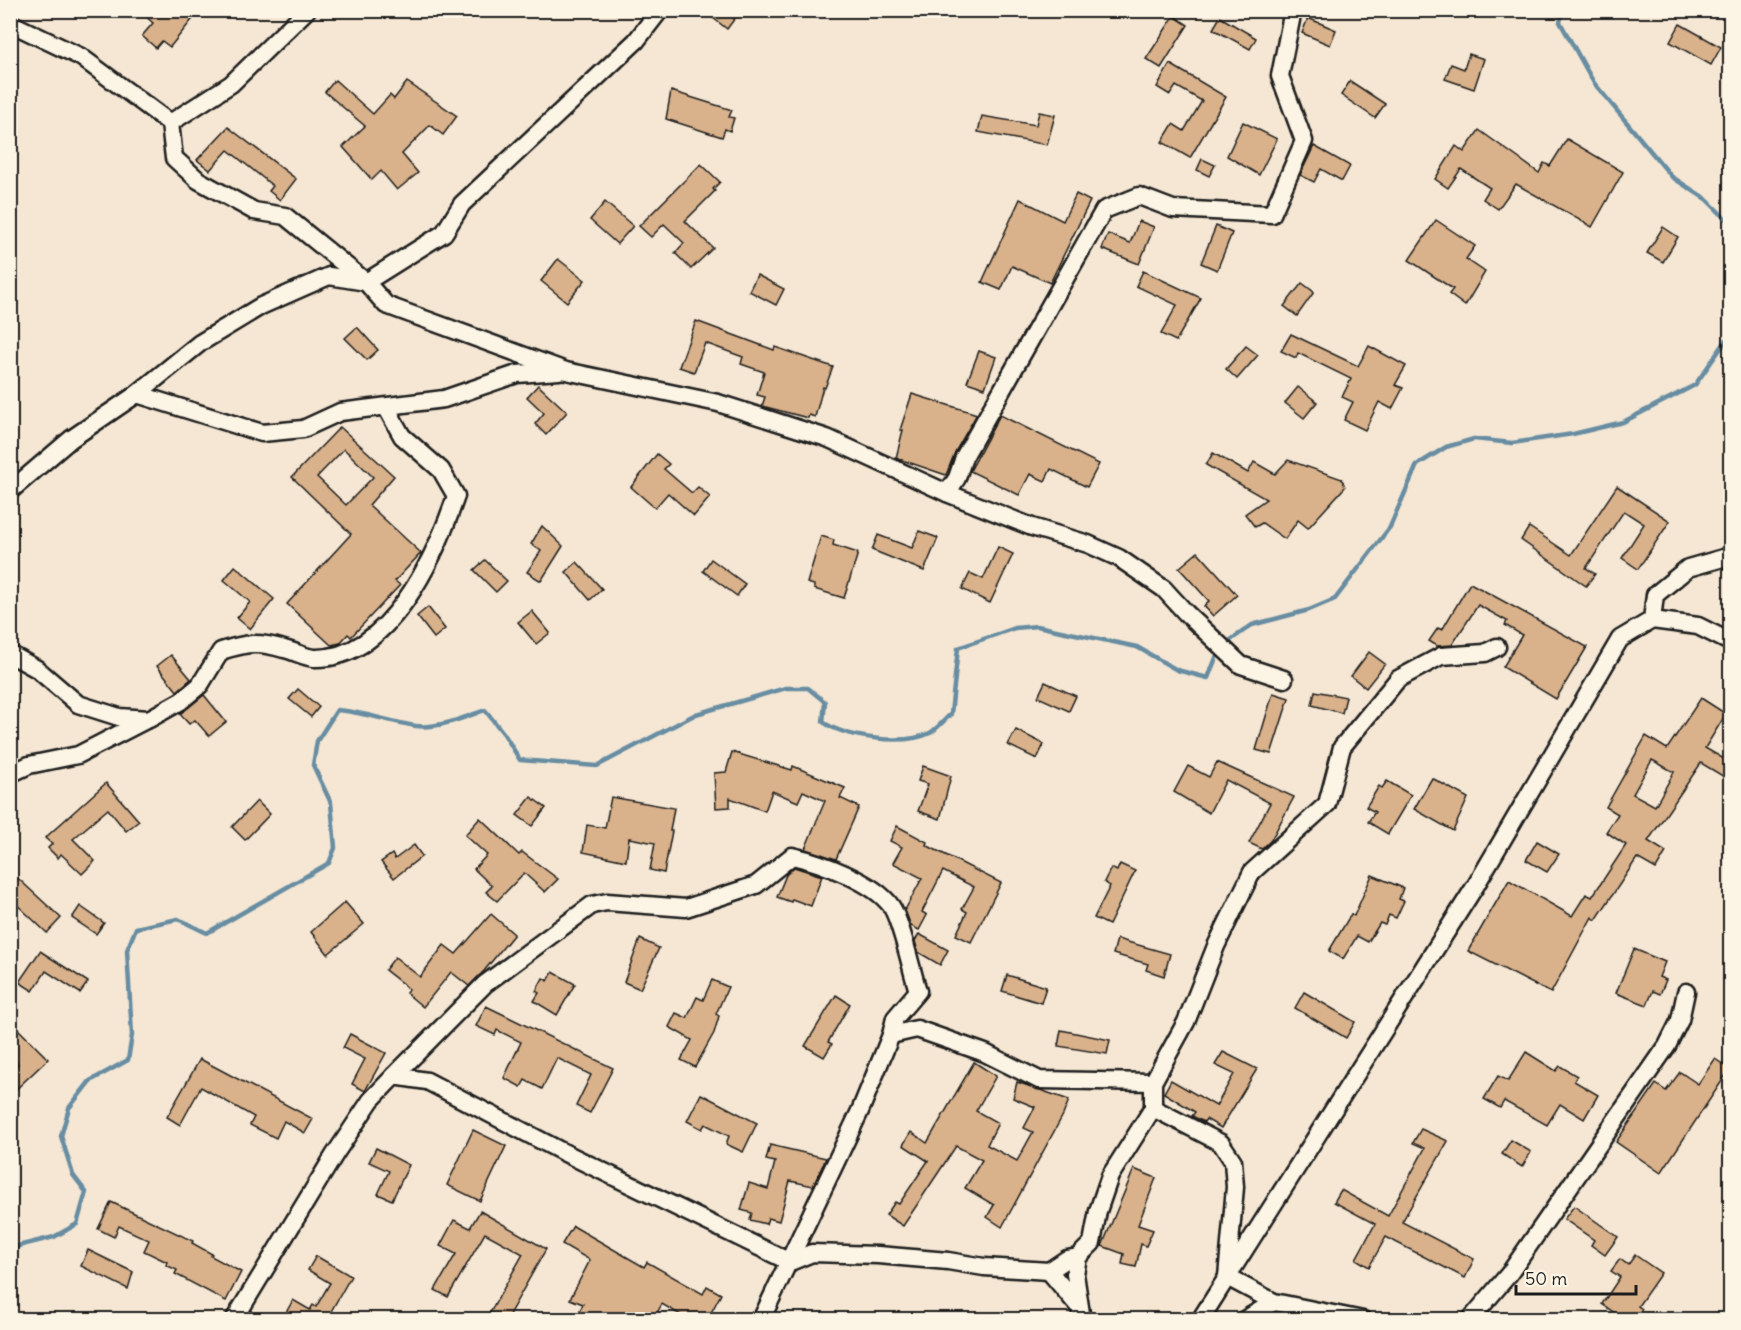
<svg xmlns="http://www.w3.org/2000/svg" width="1741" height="1330" viewBox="0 0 1741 1330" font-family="Delius,sans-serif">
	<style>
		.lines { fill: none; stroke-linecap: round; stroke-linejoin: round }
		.stream { stroke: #688da2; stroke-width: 4.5 }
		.building { fill: #d9b18a; stroke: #1c1c1c; stroke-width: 1.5; fill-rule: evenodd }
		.minor-casing { stroke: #1c1c1c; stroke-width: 21 }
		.minor { stroke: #fcf5e5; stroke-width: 16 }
	</style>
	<rect width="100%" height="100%" fill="#f5e7d3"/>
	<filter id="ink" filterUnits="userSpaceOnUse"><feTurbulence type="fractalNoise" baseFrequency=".0167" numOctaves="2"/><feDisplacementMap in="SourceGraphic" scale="12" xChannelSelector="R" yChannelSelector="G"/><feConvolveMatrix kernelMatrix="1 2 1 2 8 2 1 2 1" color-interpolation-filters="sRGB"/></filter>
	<g filter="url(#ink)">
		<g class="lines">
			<!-- stream -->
			<g class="stream">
				<polyline points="1563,10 1560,22 1594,83 1672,177 1706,199 1730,223"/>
				<polyline points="1225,644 1252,625 1309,610 1335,599 1390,527 1417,465 1446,447 1474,439 1512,443 1573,434 1623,422 1695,385 1730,335"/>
				<path d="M10,1255L18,1246L54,1237L77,1224L86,1192L73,1175L61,1136L69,1108L90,1081L128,1060L132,1035L127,950L136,928L178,919L207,933L329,863L335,848L331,803L313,765L317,741L337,710C365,712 389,722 416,726C438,729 465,717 485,710L504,734L520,760L597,766L696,714L786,688H808L825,702L823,722C846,738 904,746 930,733C937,729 944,720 951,714L958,648L1015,628L1037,626L1137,647L1177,670L1208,678L1219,650"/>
			</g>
		</g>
		<!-- building -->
		<g class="building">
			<polygon points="139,10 200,10 170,47 162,41 156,48 142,36 153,23"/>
			<polygon points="703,10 741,10 727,29"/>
			<polygon points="1174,16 1188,25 1161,68 1146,59"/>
			<polygon points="1220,17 1256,38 1250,49 1213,29"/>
			<polygon points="1308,18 1336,30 1330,45 1302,33"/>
			<polygon points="1680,24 1721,47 1711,65 1670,42"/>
			<polygon points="1469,54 1484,59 1474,89 1445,79 1451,64 1464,69"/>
			<polygon points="1170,64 1226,97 1190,158 1162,142 1173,124 1184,131 1202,101 1176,86 1170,95 1157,87"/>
			<polygon points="335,80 373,114 390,95 394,99 407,82 457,116 443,135 430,125 402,154 418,173 397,190 381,171 372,180 343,147 365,126 325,92"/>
			<polygon points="1350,81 1385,104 1375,118 1341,95"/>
			<polygon points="671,91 732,110 729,117 734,118 730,131 725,129 722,137 666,119"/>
			<polygon points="1039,112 1055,115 1047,145 978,132 982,116 1036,125"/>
			<polygon points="1243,122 1277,139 1259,175 1227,156"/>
			<polygon points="228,127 296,179 280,200 269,191 273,186 228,150 210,170 197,160"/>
			<polygon points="1479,130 1539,173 1544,163 1550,166 1567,139 1623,172 1592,227 1516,184 1498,209 1483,199 1490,188 1461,169 1448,188 1435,179 1456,146 1464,152"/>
			<polygon points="1314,146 1350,166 1342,181 1321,169 1314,182 1300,175"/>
			<polygon points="1202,159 1215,165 1209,176 1197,170"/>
			<polygon points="701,164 720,182 713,189 715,191 685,221 713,248 691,269 675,253 684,243 664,224 651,237 639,226"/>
			<polygon points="1076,194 1090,201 1050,283 1012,266 1001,290 982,282 1020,199 1063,221"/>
			<polygon points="605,202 633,226 617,244 590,220"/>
			<polygon points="1436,220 1475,246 1466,259 1485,272 1465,306 1449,294 1453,289 1409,260"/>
			<polygon points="1139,221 1154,227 1139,264 1102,249 1108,234 1130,243"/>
			<polygon points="1216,226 1232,233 1217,270 1201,263"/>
			<polygon points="1663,227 1678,237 1663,262 1647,253"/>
			<polygon points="558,259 585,280 567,302 541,281"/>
			<polygon points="1143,271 1201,298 1176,341 1161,334 1177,305 1136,286"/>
			<polygon points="757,275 784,289 776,305 749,291"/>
			<polygon points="1302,283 1314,292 1297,316 1284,306"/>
			<polygon points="696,321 774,350 775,347 833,367 825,388 823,387 815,417 809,415 808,418 762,406 765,397 757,395 764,372 741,364 743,357 705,343 694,372 679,367"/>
			<polygon points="357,327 378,350 367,360 345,338"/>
			<polygon points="1291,334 1358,366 1369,346 1406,366 1395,385 1403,388 1392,409 1379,402 1365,430 1344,420 1353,402 1342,397 1351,379 1298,353 1296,358 1281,351"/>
			<polygon points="1246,346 1258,355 1237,379 1226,369"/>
			<polygon points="979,351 996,357 985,388 967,382"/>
			<polygon points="538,385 567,412 546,435 535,424 544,413 527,397"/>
			<polygon points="1298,387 1317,402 1304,418 1285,403"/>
			<polygon points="912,394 977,414 955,452 946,475 896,458 903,430 900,430"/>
			<polygon points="1000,415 1099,464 1087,487 1051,469 1045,481 1030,474 1019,495 970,471"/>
			<path d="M340,427L394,476L369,505L421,553L395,581L400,585L351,637L348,634L340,643L331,645L287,604L351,534L292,477ZM344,449L373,477L346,505L317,477Z"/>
			<polygon points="1213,453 1248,473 1254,462 1275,474 1288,460 1342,479 1345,487 1308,528 1298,520 1285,539 1262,523 1255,527 1245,514 1266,499 1206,465"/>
			<polygon points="657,454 669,464 664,469 692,493 698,487 710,497 694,516 668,493 655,508 631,487"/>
			<polygon points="1617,486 1670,521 1638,569 1622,558 1644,524 1624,511 1586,568 1595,574 1586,586 1521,540 1529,527 1571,555"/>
			<polygon points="542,526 563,546 541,581 527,572 541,551 531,544"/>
			<polygon points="919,531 938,538 924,571 872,550 878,535 912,548"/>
			<polygon points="821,536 834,540 833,545 858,553 844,598 814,589 814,585 807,583"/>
			<polygon points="998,547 1013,554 990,603 962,589 970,573 983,579"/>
			<polygon points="1198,552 1237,595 1213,616 1204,606 1209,601 1179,568"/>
			<polygon points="711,559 745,584 737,596 703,571"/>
			<polygon points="485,560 507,581 496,592 474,570"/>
			<polygon points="577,562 602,589 590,600 566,572"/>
			<polygon points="235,566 274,599 250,629 237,618 250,602 224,580"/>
			<polygon points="1470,583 1587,647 1556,699 1503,667 1522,635 1505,625 1507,621 1478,605 1452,645 1437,646 1429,641 1438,628 1442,630"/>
			<polygon points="428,607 445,629 434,638 417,616"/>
			<polygon points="532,611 550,633 536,644 518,622"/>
			<polygon points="1369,652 1385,664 1366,688 1351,676"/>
			<polygon points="171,655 191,679 177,691 157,666"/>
			<polygon points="1045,682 1076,696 1069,711 1038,697"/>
			<polygon points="298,689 319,707 311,717 289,699"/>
			<polygon points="1315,691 1346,697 1342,713 1312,705"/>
			<polygon points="1273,693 1289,698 1271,754 1256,750"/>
			<polygon points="204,695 226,722 209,736 195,720 189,724 180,714"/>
			<path d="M1701,698L1726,714L1705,748L1731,763V781L1701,763L1648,841L1666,852L1656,869L1637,858L1596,920L1592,917L1551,993L1468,951L1509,880L1572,916L1586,894L1592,897L1626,845L1606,832L1618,814L1606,807L1646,736L1667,749ZM1652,760L1674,772L1655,806L1633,794Z"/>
			<polygon points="1016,730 1044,744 1037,759 1008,745"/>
			<polygon points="732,752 792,770 793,766 845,788 840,798 859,807 836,859 805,849 825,801 803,791 798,802 772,791 765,811 730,798 730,807 716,808 714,773 726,772"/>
			<polygon points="1217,762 1294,797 1271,840 1262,849 1249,843 1270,803 1226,780 1209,813 1174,792 1188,766 1209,777"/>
			<polygon points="923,766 951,776 940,819 918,811 928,784 918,781"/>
			<polygon points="1432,778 1468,798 1453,831 1414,809"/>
			<polygon points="1387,781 1411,795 1388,834 1368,822 1375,812 1366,807 1379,786 1382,788"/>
			<polygon points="106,783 139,821 126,831 108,809 73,839 95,861 82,874 61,854 58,858 48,848 52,844 45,838"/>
			<polygon points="531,797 546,808 532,826 517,815"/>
			<polygon points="611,797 674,808 670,831 672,831 664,873 650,870 655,843 629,838 626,861 583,852 587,825 605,828"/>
			<polygon points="257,801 270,814 245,840 232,827"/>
			<polygon points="480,818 519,855 522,852 558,879 545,892 524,873 497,901 486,892 492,886 474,869 487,855 465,835"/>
			<polygon points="897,826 927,842 926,845 1001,883 971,942 956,935 967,912 962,909 974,887 943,871 922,912 927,915 919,930 911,926 905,910 922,878 893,863 902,847 890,841"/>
			<polygon points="1537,841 1559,854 1547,872 1526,860"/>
			<polygon points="414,845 422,856 394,878 381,862 392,854 395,859"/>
			<polygon points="1120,864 1135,871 1109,925 1094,918 1110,886 1104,882 1111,868 1117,871"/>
			<polygon points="794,867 822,876 811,906 792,899 791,902 777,897 786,875"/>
			<polygon points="10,871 61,918 47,933 10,898"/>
			<polygon points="1372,875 1403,888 1399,899 1404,901 1396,918 1389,915 1385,925 1380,923 1368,942 1357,936 1343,959 1329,951 1351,914 1354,916"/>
			<polygon points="345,902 364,924 328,954 311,932"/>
			<polygon points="80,906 104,923 96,934 72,918"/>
			<polygon points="491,914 514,934 484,971 469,986 451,972 423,1007 406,993 409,989 385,970 395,957 420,977 444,945 456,954"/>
			<polygon points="919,934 948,950 940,965 918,952 915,941"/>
			<polygon points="640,939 659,948 640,989 624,982"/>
			<polygon points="1117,939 1170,954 1164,976 1146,970 1148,964 1113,954"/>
			<polygon points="1634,949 1665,962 1659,977 1666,980 1660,994 1653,991 1647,1005 1616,993"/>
			<polygon points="40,951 88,982 80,993 46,971 33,991 19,982"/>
			<polygon points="553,972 575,984 557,1015 534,1001 539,993 536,991 543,978 548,981"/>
			<polygon points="1007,975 1046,987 1041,1003 1002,991"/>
			<polygon points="712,980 728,987 716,1014 719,1016 714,1033 695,1067 681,1060 692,1040 669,1027 676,1013 687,1018 697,997 703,1000"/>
			<polygon points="1304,992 1355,1022 1346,1038 1295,1008"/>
			<polygon points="836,995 850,1004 828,1042 832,1044 824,1057 805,1046"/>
			<polygon points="486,1006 613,1068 590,1113 576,1106 591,1075 557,1058 542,1089 525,1080 521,1087 504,1078 521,1042 497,1030 495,1035 476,1026"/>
			<polygon points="10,1021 48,1059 10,1095 10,1071 18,1064 10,1056"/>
			<polygon points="1061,1030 1110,1040 1107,1054 1058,1046"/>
			<polygon points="350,1034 386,1053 365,1091 352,1084 365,1059 343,1048"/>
			<polygon points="1223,1052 1257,1069 1221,1128 1206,1119 1204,1122 1192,1116 1195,1112 1164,1093 1171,1080 1216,1106 1234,1074 1215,1065"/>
			<polygon points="1526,1052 1556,1071 1560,1066 1577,1076 1574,1081 1598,1095 1584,1119 1560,1104 1547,1125 1504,1101 1500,1108 1484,1099 1498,1076 1508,1081"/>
			<polygon points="200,1059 313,1119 305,1133 284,1121 276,1138 250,1125 254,1117 201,1087 180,1125 167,1117"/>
			<polygon points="1715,1059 1730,1069 1661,1173 1616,1142 1656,1084 1666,1091 1680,1072 1698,1084"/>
			<polygon points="974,1062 996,1076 976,1111 998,1123 987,1145 1017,1161 1033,1132 1024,1128 1035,1107 1013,1098 1017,1082 1069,1100 1063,1115 1002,1227 987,1217 994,1205 965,1188 982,1160 956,1146 903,1226 886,1215 895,1202 899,1204 928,1161 903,1145 911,1132 927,1143"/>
			<polygon points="701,1094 757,1123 743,1152 726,1144 729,1136 705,1124 702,1129 687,1121"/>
			<polygon points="1421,1129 1448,1141 1402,1222 1474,1259 1465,1278 1386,1237 1369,1267 1356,1259 1375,1224 1334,1202 1341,1190 1388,1216 1425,1148 1413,1143"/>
			<polygon points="473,1130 506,1146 480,1201 447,1185"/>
			<polygon points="1511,1140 1531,1152 1522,1167 1502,1154"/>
			<polygon points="770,1145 826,1158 813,1186 790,1181 779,1221 768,1218 766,1224 750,1220 752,1213 741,1210 749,1183 768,1189 775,1162 766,1160"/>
			<polygon points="376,1148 409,1165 392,1200 378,1194 389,1171 369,1162"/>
			<polygon points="1134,1169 1156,1178 1138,1225 1153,1230 1146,1246 1141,1244 1136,1267 1122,1264 1124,1254 1102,1246"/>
			<polygon points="111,1202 193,1241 192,1243 212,1254 211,1256 241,1272 226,1301 175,1274 177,1270 166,1265 167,1262 144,1251 149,1240 119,1226 114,1237 98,1229"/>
			<polygon points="1574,1206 1618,1237 1605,1255 1591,1245 1594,1240 1564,1219"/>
			<polygon points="480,1211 546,1249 506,1320 486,1320 523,1254 485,1233 448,1297 435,1290 456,1254 440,1246 454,1220 470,1228"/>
			<polygon points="573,1226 644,1267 647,1262 703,1294 707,1286 721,1294 707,1320 689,1320 662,1304 653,1320 575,1320 583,1304 570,1299 590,1260 562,1244"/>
			<polygon points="88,1250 133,1272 128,1289 81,1266"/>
			<polygon points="1635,1255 1661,1273 1638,1306 1642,1309 1635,1320 1625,1320 1602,1304 1620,1277 1611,1271 1620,1259 1628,1265"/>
			<polygon points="316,1256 351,1276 329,1315 338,1320 282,1320 293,1300 310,1310 313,1305 316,1307 330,1283 308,1270"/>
		</g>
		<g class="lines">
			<!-- minor casing -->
			<g class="minor-casing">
				<g id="minor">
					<polyline points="10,23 81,57 170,123 174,158 198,180 254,211 285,216 366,282 386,305 566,371 718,403 827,438 947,493 1032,527 1088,544 1119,558 1164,589 1186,613 1241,665 1284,679"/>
					<polyline points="170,123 231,84 307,10"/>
					<polyline points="137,394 262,433 303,429 340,412 444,399 517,374 559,371"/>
					<polyline points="10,491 71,439 137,394 200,343 261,306 329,276 366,282 444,233 462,204 636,41 660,10"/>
					<polyline points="947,493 957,478 964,457 1104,210 1139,196 1173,209 1272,214 1304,141 1280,76 1293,10"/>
					<polyline points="1652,620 1655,595 1688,568 1730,556"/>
					<path d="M10,654L37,669L78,704L119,717L149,719L181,701L200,685L221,651C246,643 258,641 284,649C294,651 304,657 314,658C390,660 436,555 456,496L441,470L402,436L386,407"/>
					<polyline points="10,774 29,765 78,755 148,719"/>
					<polyline points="891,1035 917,1029 985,1053 1039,1080 1153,1082"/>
					<path d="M394,1076L485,984L592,905L607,902L686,908L756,885L792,856C820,862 874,882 891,906C901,920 912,973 918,991L895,1018L891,1035L860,1111L761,1320"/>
					<polyline points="1153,1108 1221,1143 1233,1161 1235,1187 1227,1277 1274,1302 1363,1320"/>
					<polyline points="1049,1271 1080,1308"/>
					<polyline points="234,1320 335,1154 371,1100 394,1076 427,1081 561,1151 790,1262 812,1253 878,1255 948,1261 984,1267 1049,1271 1067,1259 1078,1257"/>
					<polyline points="1082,1320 1075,1274 1078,1257 1092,1243 1098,1211 1110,1176 1153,1108 1153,1082 1186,1022 1216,946 1252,872 1327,804 1342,747 1398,679 1441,656 1485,653 1497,647"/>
					<polyline points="1200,1320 1476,885 1620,639 1652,620 1698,626 1730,642"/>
					<polyline points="1244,1320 1274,1302"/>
					<polyline points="1470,1320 1509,1274 1667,1046 1680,1020 1686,992"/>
				</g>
			</g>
			<!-- minor -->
			<use href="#minor" class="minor"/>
		</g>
	</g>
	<!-- margin -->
	<rect width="1741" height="1330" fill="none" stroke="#fcf5e5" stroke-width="36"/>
	<rect x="18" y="18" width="1705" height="1294" fill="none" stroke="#1c1c1c" stroke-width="2" filter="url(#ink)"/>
	<!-- scale -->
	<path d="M1516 1285v9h120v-9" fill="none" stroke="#1c1c1c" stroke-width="3"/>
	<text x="1525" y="1285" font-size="18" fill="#1c1c1c" stroke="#fcf5e5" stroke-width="4.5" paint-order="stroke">50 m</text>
</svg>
